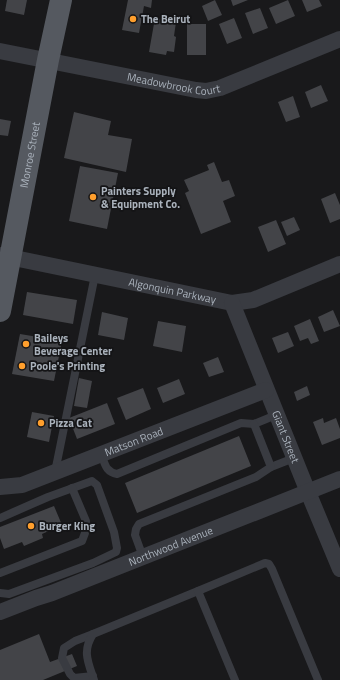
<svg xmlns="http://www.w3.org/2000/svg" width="340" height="680" viewBox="0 0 340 680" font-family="'Titillium Web',sans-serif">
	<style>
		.building { fill: #434448 }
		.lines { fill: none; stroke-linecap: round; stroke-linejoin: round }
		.service { stroke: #393b41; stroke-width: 8 }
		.minor { stroke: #393b41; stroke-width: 16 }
		.primary { stroke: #555960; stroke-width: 22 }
		.poi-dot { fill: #ff9f2d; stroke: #141416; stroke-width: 1.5 }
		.labels { text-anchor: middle; stroke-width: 3.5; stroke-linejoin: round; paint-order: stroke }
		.poi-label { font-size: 11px; font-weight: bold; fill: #aab2bc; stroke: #141416; text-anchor: start }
		.street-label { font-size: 11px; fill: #aab2bc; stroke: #141416 }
	</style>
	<rect width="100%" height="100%" fill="#19191b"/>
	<!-- building -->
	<g class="building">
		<polygon points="7,0 27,0 24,15 5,11"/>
		<polygon points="128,0 152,0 151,8 144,6 139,33 122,30"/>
		<polygon points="215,0 222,15 208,21 202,6"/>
		<polygon points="231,0 248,0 233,6"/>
		<polygon points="288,0 295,16 276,24 269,8"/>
		<polygon points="302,0 319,0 322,6 307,12"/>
		<polygon points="260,8 268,28 253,34 245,13"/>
		<polygon points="155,18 176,22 174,36 176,37 174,52 167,51 166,55 149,52"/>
		<polygon points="234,18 242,38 227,44 219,24"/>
		<rect x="187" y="24" width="19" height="31"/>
		<polygon points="321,85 328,101 311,108 305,92"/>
		<polygon points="293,96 300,117 286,122 278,102"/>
		<polygon points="74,112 111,121 108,135 132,139 126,172 64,158"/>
		<polygon points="0,119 11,121 8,136 0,135"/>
		<polygon points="214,162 222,182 229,180 235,196 223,201 231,222 201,234 185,193 189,191 184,180 209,170 207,165"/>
		<polygon points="80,166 118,173 107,229 69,221"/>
		<polygon points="335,193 340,205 340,219 330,223 321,199"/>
		<polygon points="294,217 300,230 287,236 281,222"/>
		<polygon points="276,220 286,244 268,252 258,227"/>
		<polygon points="27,292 77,300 73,324 23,315"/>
		<polygon points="333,310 340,326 324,332 318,317"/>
		<polygon points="102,312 128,318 124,340 98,335"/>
		<polygon points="310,319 319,341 311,344 308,338 300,341 294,326"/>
		<polygon points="158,321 186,326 182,352 153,346"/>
		<polygon points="288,332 294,346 278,353 272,338"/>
		<polygon points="20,334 62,341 54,381 12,374"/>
		<polygon points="218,357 224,372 209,377 203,363"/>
		<polygon points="79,378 92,381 87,408 74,406"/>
		<polygon points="179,379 185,394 163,403 157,388"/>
		<polygon points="307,386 310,395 297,401 294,392"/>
		<polygon points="143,388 151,409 126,420 117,398"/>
		<polygon points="107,403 115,424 77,439 69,418"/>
		<polygon points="32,412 54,416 49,442 27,437"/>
		<polygon points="323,418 324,423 336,418 340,429 340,438 322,445 313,422"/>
		<polygon points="239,436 251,466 137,513 125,483"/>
		<polygon points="54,506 62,525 42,534 43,538 24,546 22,542 4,549 0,538 0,527"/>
		<polygon points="39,634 50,662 72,654 77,666 43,680 0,680 0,650"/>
	</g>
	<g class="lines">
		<!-- service -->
		<g class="service">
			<path d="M101,454C105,463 105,472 117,474L241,423L254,424L276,415"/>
			<polyline points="271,467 294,458"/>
			<polyline points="55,472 95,275"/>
			<polyline points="0,518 48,497 92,481 97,485 114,532 117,548 116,552 93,563 9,594 0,593"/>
			<polyline points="143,557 135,535 136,529 139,524 256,477 271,467 254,424"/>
			<polyline points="0,573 82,541 85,533 86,521 72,488"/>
			<polyline points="93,634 75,641 64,648 62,658 70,674 74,678 93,676"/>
			<path d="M94,680C88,662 82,651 93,634L198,591"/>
			<polyline points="235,680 198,591 265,563 269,564 272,569 318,680"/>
		</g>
		<!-- minor -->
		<g class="minor">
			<path id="s1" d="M0,51L196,90L206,91L220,88L340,39"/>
			<path id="s2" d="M0,255L232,303L253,300L340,264"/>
			<path id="s3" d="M232,303L308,492L340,569"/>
			<path id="s4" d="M0,487L22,485L266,390"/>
			<path id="s5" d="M0,612L36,598L52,593L340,479"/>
		</g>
		<!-- primary -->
		<path class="primary" id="s6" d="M0,311L48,60L61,0"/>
	</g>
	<!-- markers -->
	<g class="poi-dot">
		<circle cx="133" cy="19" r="4"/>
		<circle cx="93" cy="197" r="4"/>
		<circle cx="26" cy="344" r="4"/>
		<circle cx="22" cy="366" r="4"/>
		<circle cx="41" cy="423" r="4"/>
		<circle cx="31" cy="526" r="4"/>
	</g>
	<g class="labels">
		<!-- poi labels -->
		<g class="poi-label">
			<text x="141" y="23">The Beirut</text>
			<text x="101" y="195">Painters Supply<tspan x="101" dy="13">&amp; Equipment Co.</tspan></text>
			<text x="34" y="342">Baileys<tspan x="34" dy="13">Beverage Center</tspan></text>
			<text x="30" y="370">Poole's Printing</text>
			<text x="49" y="427">Pizza Cat</text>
			<text x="39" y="530">Burger King</text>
		</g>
		<!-- street labels -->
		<g class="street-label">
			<text dy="4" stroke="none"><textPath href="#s1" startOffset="177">Meadowbrook Court</textPath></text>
			<text dy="4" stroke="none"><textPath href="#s6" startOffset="159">Monroe Street</textPath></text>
			<text dy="4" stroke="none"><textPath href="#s2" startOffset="176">Algonquin Parkway</textPath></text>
			<text dy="4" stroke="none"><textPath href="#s3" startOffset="144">Giant Street</textPath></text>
			<text dy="4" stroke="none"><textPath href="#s4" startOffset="142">Matson Road</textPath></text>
			<text dy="4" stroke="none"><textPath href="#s5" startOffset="183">Northwood Avenue</textPath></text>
		</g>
	</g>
</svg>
